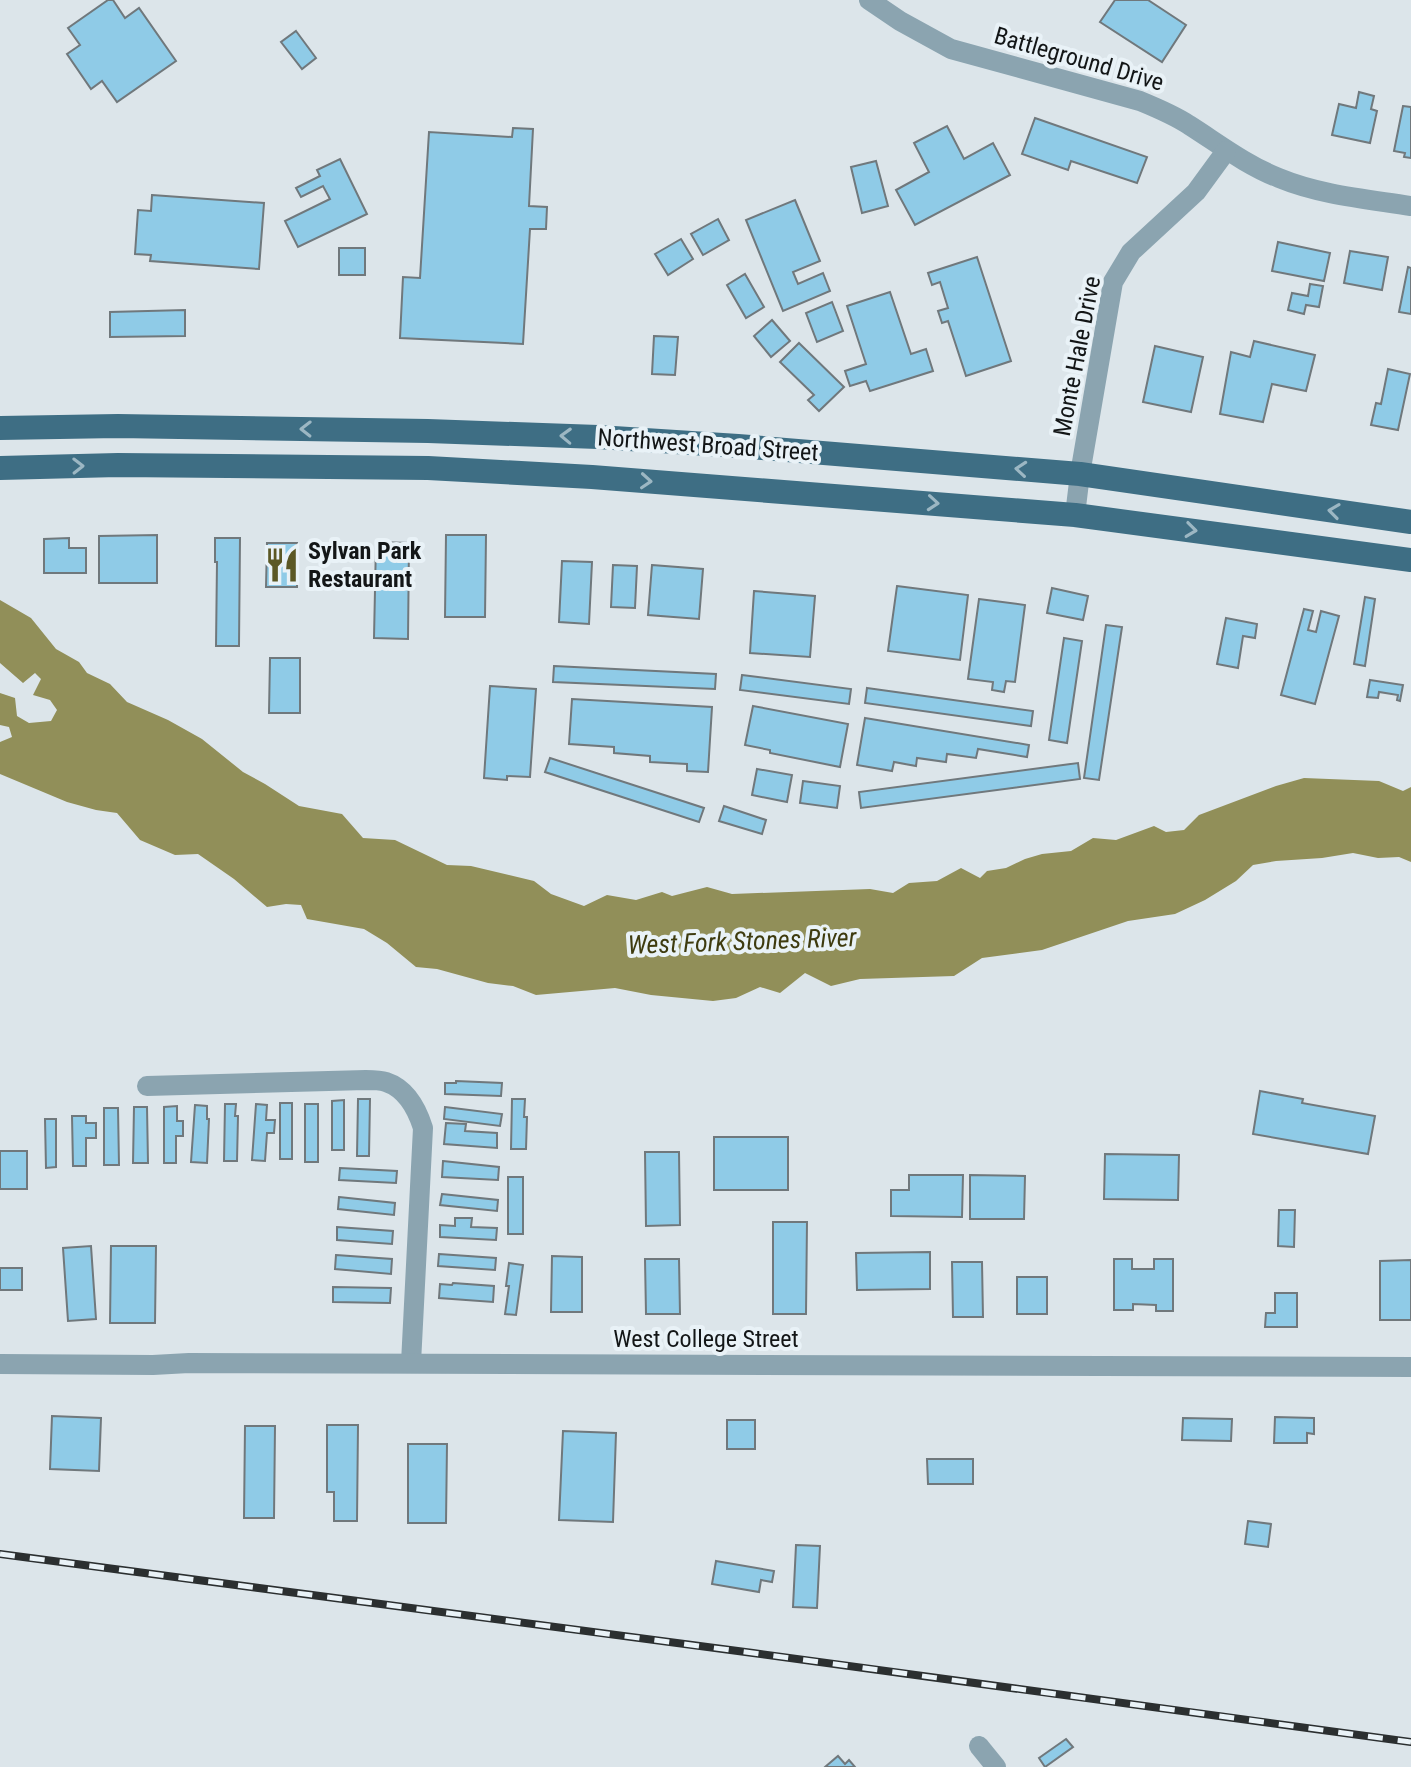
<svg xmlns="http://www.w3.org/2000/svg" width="1411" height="1767" viewBox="0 0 1411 1767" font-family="'Roboto Condensed',sans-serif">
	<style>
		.water { fill: #918f59 }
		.building { fill: #8fcbe7; stroke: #70787c; stroke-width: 2 }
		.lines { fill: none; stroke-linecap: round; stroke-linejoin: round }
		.minor { stroke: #8ba4b0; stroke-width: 20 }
		.major { stroke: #3e6e84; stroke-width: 24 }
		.rail-casing { stroke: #2b2f30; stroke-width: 8 }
		.rail { stroke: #e9f2f7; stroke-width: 5; stroke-dasharray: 15; stroke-linecap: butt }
		.oneway { stroke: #9cb7c3 }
		.labels { text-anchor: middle; stroke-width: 8; stroke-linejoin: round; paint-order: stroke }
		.street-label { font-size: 24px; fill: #131617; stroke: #e9f2f7 }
		.poi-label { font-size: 24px; font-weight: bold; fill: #131617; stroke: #e9f2f7; text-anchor: start }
		.water-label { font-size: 26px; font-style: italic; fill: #3e3b0f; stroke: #e9f2f7 }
	</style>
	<rect width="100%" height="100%" fill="#dce5ea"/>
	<!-- water -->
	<polygon class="water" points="0,600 31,618 56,649 79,662 87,673 110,684 127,702 168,720 202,739 243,772 265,784 299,806 342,814 363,838 395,840 447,865 471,866 534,881 551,894 584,906 607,895 636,900 662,892 672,896 707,887 732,894 870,889 893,893 909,883 937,881 961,868 980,878 987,871 1006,868 1025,859 1042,854 1071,851 1093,838 1116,840 1154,826 1166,832 1184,830 1199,815 1276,786 1304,778 1379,781 1403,791 1411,787 1411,862 1399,857 1378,858 1353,853 1322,858 1276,861 1253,865 1236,881 1205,900 1175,914 1128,921 1042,950 982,958 954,976 860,979 831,986 805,973 780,993 760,987 736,998 713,1001 651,995 615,988 536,995 513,986 488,983 437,969 416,967 387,943 364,929 307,919 301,905 286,904 267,907 234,879 198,854 175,855 140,840 117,813 96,810 67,802 0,774 0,742 12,737 9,727 0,725 0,693 15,698 17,716 29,723 51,721 57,710 50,700 33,695 41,679 35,673 23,683 0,663"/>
	<!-- building -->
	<g class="building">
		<polygon points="108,0 113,0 125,18 139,8 176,61 117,102 102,81 91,89 67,54 80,45 68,28"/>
		<polygon points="1115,0 1148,0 1186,25 1162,62 1100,22"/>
		<polygon points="296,31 316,58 302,69 281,42"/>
		<polygon points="1359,92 1374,96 1371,109 1377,111 1370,143 1332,135 1339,104 1356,108"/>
		<polygon points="1403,106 1411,107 1411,158 1404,157 1405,153 1394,151"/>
		<polygon points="1035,118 1147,157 1137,183 1071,161 1068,170 1022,154"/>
		<polygon points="947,126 964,159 993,143 1010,175 915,225 896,190 929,172 914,143"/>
		<polygon points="513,128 533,129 529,206 547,207 546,229 530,229 523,344 400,338 403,277 420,278 429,132 512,137"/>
		<polygon points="340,159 367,214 298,247 285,221 330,199 323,186 301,197 296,188 320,176 317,170"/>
		<polygon points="876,161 888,206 862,213 851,167"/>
		<polygon points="152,195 264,203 259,269 150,261 151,255 135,254 138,210 151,211"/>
		<polygon points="795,200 820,261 793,272 798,284 823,273 830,291 783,311 746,220"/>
		<polygon points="718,219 729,240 703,255 691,234"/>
		<polygon points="681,239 693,259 668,275 655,254"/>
		<polygon points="1278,242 1330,253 1324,281 1272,271"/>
		<rect x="339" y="248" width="26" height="27"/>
		<polygon points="1350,251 1388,257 1382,290 1344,283"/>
		<polygon points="977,257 1011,361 966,376 948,321 942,323 938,311 948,308 940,282 932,285 928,273"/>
		<polygon points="1408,267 1411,268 1411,314 1399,312"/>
		<polygon points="745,274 764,307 746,318 727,285"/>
		<polygon points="1310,284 1323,286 1319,307 1306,305 1304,314 1288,310 1292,293 1308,296"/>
		<polygon points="890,292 911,354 926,349 933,371 870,391 866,381 850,386 845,371 866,364 847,306"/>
		<polygon points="832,302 843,331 817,342 806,313"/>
		<polygon points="185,310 185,336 110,337 110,312"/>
		<polygon points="772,320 790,341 771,357 754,336"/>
		<polygon points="654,336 678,337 675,375 652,374"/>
		<polygon points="1254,341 1315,355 1306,391 1272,384 1263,422 1220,414 1231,352 1250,357"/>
		<polygon points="799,343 844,387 819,411 808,400 814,395 780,362"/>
		<polygon points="1155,346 1203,357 1191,412 1143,402"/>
		<polygon points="1388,369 1410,374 1398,430 1371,425 1376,403 1381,404"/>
		<polygon points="157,535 157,583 99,583 99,536"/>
		<polygon points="446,535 486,535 485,617 445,617"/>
		<polygon points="69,538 69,548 86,548 86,573 44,573 44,539"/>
		<polygon points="215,538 240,538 239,646 216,646 217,562 215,562"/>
		<polygon points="376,542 409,543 408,639 374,638"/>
		<polygon points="267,543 297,543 297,587 266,587"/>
		<polygon points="562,561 592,562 589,624 559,622"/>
		<polygon points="613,565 637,566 635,608 611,607"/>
		<polygon points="652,565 703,569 699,619 648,615"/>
		<polygon points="897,586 968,595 960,660 888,651"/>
		<polygon points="1052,588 1088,596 1083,620 1047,613"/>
		<polygon points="754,591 815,596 810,657 750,653"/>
		<polygon points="1365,597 1375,599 1365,666 1354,664"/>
		<polygon points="979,599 1025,605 1015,682 1006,681 1004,692 992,690 993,682 968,679"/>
		<polygon points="1304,609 1313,611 1308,630 1316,632 1321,611 1339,616 1315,704 1281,695"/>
		<polygon points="1226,618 1257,624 1255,638 1243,636 1238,668 1217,664"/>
		<polygon points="1106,625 1122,627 1099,780 1084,778"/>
		<polygon points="1064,638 1082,641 1067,743 1049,740"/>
		<polygon points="270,658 300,658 300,713 269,713"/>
		<polygon points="554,666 716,674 715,689 553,682"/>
		<polygon points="742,675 851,689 849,704 740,690"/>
		<polygon points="1370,680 1403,685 1400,701 1397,700 1398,695 1379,692 1378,698 1367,697"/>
		<polygon points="490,686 536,689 530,777 507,776 507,780 484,778"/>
		<polygon points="867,688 1033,711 1031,726 865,703"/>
		<polygon points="572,699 712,707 708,772 687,771 687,764 650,762 650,756 614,753 614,747 569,744"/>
		<polygon points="753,706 848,724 840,767 770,753 770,750 745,745"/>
		<polygon points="865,718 1029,745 1027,757 978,749 976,758 947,754 946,762 917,758 916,766 894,762 892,771 857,765"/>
		<polygon points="550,758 704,808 699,822 545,772"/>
		<polygon points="1078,763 1080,779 861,808 859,792"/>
		<polygon points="757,769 792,775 787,802 752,795"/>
		<polygon points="803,781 840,786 837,808 800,803"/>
		<polygon points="724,806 766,820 762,834 719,821"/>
		<polygon points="456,1081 502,1083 501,1096 445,1094 445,1083 456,1083"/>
		<polygon points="1260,1091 1303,1099 1302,1103 1375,1116 1368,1154 1253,1134"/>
		<polygon points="358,1099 370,1099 369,1156 357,1156"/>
		<polygon points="512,1099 525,1099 524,1117 527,1117 526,1149 511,1149"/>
		<polygon points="344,1100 344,1150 332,1150 332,1101"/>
		<rect x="280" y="1103" width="12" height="56"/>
		<polygon points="225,1104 236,1104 235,1116 238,1116 237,1161 224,1161"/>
		<polygon points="256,1104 267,1105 266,1120 275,1120 274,1133 267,1133 265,1161 252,1160"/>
		<rect x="305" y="1104" width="13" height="58"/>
		<polygon points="195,1105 207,1106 207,1119 209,1119 207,1163 191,1162"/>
		<polygon points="177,1106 177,1121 183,1121 183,1136 176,1136 176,1163 164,1163 164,1107"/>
		<polygon points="134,1107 147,1107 148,1163 133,1163"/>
		<polygon points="445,1107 502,1114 500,1126 444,1119"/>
		<polygon points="104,1108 118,1108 119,1165 104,1165"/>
		<polygon points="72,1116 86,1116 86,1123 96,1123 96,1138 86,1138 86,1166 73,1166"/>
		<polygon points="45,1119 56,1119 56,1167 46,1168"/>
		<polygon points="446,1123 466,1124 465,1131 497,1133 497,1148 444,1144"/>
		<rect x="714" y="1137" width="74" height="53"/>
		<rect x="0" y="1151" width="27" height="38"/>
		<polygon points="645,1152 679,1152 680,1225 646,1226"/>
		<polygon points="1105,1154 1179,1155 1178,1200 1104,1199"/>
		<polygon points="443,1161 499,1167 498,1180 442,1177"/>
		<polygon points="340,1168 397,1171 396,1183 339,1180"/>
		<polygon points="909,1175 963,1175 962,1217 891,1216 891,1190 909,1190"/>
		<polygon points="970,1175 1025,1176 1024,1219 970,1219"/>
		<rect x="508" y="1177" width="15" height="57"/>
		<polygon points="442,1194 498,1200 497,1211 440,1205"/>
		<polygon points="339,1197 395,1203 394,1215 338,1209"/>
		<polygon points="1279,1210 1295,1210 1294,1247 1278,1246"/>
		<polygon points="455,1218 472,1218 471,1227 497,1228 496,1240 440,1237 440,1225 455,1226"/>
		<polygon points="773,1222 807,1222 806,1314 773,1314"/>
		<polygon points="337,1227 393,1231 392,1244 337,1240"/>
		<polygon points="91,1246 96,1319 68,1321 63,1248"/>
		<polygon points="111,1246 156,1246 155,1323 110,1323"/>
		<polygon points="930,1252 930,1289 857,1290 856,1253"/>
		<polygon points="439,1254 496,1258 495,1270 438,1266"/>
		<polygon points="336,1255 392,1259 391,1274 335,1269"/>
		<polygon points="552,1256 582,1257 582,1312 551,1312"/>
		<polygon points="645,1259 679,1259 680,1314 646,1314"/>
		<polygon points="1114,1259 1132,1259 1132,1269 1154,1269 1154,1259 1173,1259 1173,1311 1156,1311 1156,1305 1133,1304 1133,1310 1114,1310"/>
		<polygon points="1411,1260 1411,1320 1380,1320 1380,1261"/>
		<polygon points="952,1262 982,1262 983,1317 953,1317"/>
		<polygon points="509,1263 523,1265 516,1315 505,1314 509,1286 506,1286"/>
		<rect x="0" y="1268" width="22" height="22"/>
		<rect x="1017" y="1277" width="30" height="37"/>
		<polygon points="453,1283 494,1286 493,1302 439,1298 440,1284 452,1285"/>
		<polygon points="333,1287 391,1288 390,1303 333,1302"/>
		<polygon points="1275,1293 1297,1293 1297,1327 1265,1327 1266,1313 1275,1313"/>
		<polygon points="52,1416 101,1418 99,1471 50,1469"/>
		<polygon points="1275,1417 1314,1418 1314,1434 1307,1433 1307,1443 1274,1443"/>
		<polygon points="1183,1418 1232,1419 1231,1441 1182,1440"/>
		<rect x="727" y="1420" width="28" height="29"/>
		<polygon points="327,1425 358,1425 357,1521 334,1521 334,1492 327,1492"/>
		<polygon points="245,1426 275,1426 274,1518 244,1518"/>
		<polygon points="563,1431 616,1433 613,1522 559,1520"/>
		<polygon points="408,1444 447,1444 446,1523 408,1523"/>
		<polygon points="927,1459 973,1459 973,1484 928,1484"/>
		<polygon points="1248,1521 1271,1524 1268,1547 1245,1544"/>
		<polygon points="796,1545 820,1546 817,1608 793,1607"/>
		<polygon points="716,1561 774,1571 772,1582 761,1580 759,1592 712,1584"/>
		<polygon points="1066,1739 1073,1747 1045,1767 1039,1758"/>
		<polygon points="838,1756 845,1764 849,1760 855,1767 825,1767"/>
	</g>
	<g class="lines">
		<!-- minor -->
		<g class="minor">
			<path d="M869,0L900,21L951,49L1140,101C1157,108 1174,115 1189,125C1219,144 1246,165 1279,178C1320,195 1367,199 1411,206"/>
			<polyline points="1075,515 1080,474 1113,282 1131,252 1196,192 1226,151"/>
			<path d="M147,1086L366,1080C372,1080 380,1080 386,1082C407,1089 417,1109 423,1128L411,1363"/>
			<polyline points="0,1364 153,1365 189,1363 1411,1367"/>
			<polyline points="979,1746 996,1767"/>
		</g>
		<!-- major -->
		<g class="major">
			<polyline points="0,428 118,426 428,431 598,437 738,446 1080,474 1411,522"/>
			<polyline points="0,468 118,465 428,468 592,477 1075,515 1411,560"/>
		</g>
		<!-- rail casing -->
		<g class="rail-casing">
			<polyline id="rail" points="0,1554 753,1653 1411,1742"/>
		</g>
		<!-- rail -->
		<use href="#rail" class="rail"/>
	</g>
	<!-- one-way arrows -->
	<defs><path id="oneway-chevron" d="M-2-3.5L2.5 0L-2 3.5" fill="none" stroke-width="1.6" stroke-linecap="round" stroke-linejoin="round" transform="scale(2)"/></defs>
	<g class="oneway">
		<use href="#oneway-chevron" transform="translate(306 429) rotate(-179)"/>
		<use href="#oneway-chevron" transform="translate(566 436) rotate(-178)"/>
		<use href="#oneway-chevron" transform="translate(78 466) rotate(-1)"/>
		<use href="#oneway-chevron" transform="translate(1021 469) rotate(-175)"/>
		<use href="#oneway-chevron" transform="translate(646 481) rotate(4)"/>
		<use href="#oneway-chevron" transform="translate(933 503) rotate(5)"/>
		<use href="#oneway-chevron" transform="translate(1334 511) rotate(-172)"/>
		<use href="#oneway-chevron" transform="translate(1191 530) rotate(7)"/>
	</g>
	<!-- icons -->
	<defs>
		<g id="restaurant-bare" transform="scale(2.76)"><path d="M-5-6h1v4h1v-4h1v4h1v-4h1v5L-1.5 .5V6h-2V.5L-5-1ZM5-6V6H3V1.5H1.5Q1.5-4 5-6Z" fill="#5b5825" stroke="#e9f2f7" stroke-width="2.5" paint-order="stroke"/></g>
	</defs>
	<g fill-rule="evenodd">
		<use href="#restaurant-bare" x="282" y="565"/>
	</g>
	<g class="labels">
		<!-- street labels -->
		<g class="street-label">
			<text transform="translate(1079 59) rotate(16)" y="8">Battleground Drive</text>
			<text transform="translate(1077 356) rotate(-79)" y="8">Monte Hale Drive</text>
			<text transform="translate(708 445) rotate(4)" y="8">Northwest Broad Street</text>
			<text x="706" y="1347">West College Street</text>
		</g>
		<!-- poi labels -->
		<g class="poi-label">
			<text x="308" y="559">Sylvan Park<tspan x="308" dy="28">Restaurant</tspan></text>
		</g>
		<!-- water labels -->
		<g class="water-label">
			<text transform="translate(742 941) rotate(-2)" y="9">West Fork Stones River</text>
		</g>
	</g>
</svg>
